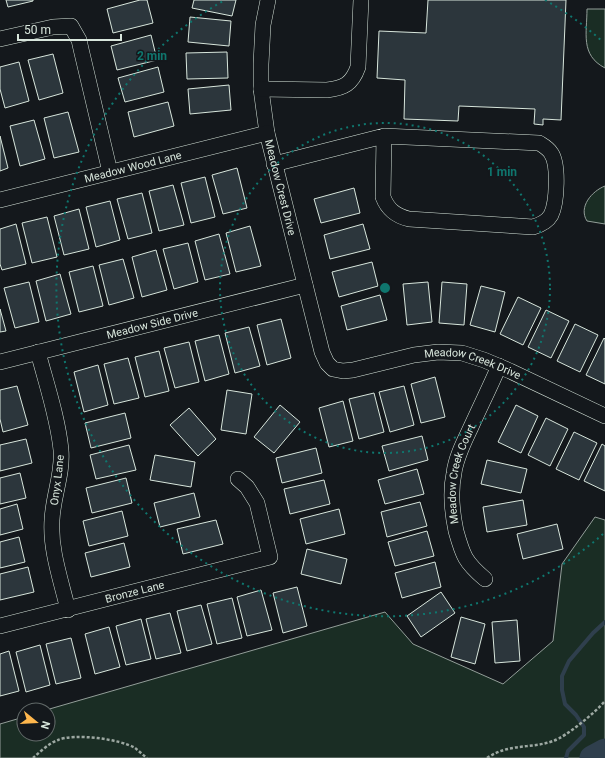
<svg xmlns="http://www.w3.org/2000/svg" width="605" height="758" viewBox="0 0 605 758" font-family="Roboto,sans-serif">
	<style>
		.green { fill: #1a2d24; stroke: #939e99 }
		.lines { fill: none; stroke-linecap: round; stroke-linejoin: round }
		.stream { stroke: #2f3f4d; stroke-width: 4 }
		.river { stroke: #2f3f4d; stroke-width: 25 }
		.building { fill: #2c363c; stroke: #d8e6dc }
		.minor-casing { stroke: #d8e6dc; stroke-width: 16 }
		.path { stroke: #9da8a2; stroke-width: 2.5; stroke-dasharray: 3 2; stroke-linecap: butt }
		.minor { stroke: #14181c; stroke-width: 15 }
		.ring { fill: none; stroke: #0f766e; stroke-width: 2; stroke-dasharray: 2 4 }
		.labels { text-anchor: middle; stroke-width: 3; stroke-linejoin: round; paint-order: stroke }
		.street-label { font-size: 11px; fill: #d8e6dc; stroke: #14181c }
		.centre { fill: #0f766e; stroke: #14181c; stroke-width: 2 }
		.ring-label { font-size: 12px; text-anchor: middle; font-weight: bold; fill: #0f766e; stroke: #14181c; stroke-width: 3; stroke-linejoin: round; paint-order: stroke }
	</style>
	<rect width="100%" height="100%" fill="#14181c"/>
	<!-- green -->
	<g class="green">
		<path d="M587,9H605V68C580,55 587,33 587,9Z"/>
		<path d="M605,186V224L587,221C578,207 592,191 605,186Z"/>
		<polygon points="595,517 605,520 605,758 0,758 0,724 24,717 24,734 48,734 48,710 46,710 385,612 413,644 503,684 553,641 562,564"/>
	</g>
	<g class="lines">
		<!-- stream -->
		<polyline class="stream" points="566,758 568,751 584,735 584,727 576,715 565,704 562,690 562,676 569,661 593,633 605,622"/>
		<!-- river -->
		<polyline class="river" points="592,758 605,751"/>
	</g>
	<!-- building -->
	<g class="building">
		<polygon points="6,0 33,0 33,1 8,7"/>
		<polygon points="140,0 147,0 153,23 113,33 107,9"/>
		<polygon points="194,0 236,0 232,16 192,8"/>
		<polygon points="428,0 566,0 561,120 543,119 543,125 534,124 535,109 459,106 458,121 404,119 405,80 377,78 379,31 426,33"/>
		<polygon points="190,17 231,21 229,46 188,42"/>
		<polygon points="151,35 157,60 117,70 111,46"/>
		<polygon points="227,52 228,78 187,79 186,53"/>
		<polygon points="53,54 63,93 39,100 28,60"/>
		<polygon points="19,62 29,101 5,108 0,89 0,67"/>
		<polygon points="158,67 164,92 125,102 118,78"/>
		<polygon points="229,85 231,110 190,114 188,89"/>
		<polygon points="168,102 174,126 134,137 128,112"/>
		<polygon points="68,112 79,152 54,158 44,118"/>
		<polygon points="34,120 45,159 20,166 10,126"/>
		<polygon points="0,136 8,168 0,171"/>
		<polygon points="237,168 247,208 223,214 212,175"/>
		<polygon points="205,177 215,217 191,223 181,183"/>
		<polygon points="173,185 184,225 159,231 149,191"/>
		<polygon points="354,188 360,213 321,223 314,199"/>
		<polygon points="142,193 152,233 128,239 117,199"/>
		<polygon points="110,201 120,240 96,247 86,207"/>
		<polygon points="79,209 89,249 64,255 54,216"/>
		<polygon points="47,217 57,257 32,263 22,223"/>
		<polygon points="16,224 26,264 2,270 0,264 0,229"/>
		<polygon points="363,224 370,249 330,259 324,235"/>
		<polygon points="250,226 261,266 236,272 226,233"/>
		<polygon points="219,234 230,274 205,280 195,241"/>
		<polygon points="188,243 198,282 174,289 163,249"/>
		<polygon points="156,250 167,290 142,297 132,257"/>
		<polygon points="123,259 134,298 109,305 99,265"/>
		<polygon points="372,262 378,286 339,297 332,272"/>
		<polygon points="93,266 103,306 79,312 69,272"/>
		<polygon points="60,274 71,314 46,321 36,281"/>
		<polygon points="29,282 39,322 15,328 4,288"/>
		<polygon points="428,282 432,322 407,325 403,284"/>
		<polygon points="442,282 467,284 464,325 439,323"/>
		<polygon points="481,286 505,292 495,332 470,325"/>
		<polygon points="380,295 387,320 347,330 341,306"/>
		<polygon points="518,297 541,308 523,345 500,334"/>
		<polygon points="0,309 6,331 0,332"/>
		<polygon points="546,310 569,321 551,358 528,347"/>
		<polygon points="281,319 291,358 267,365 257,325"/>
		<polygon points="575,324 598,335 580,372 557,361"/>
		<polygon points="249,327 260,366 235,373 225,333"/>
		<polygon points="219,335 229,374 205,381 195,341"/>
		<polygon points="604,338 605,339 605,384 586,375"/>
		<polygon points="189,342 199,382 175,388 164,348"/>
		<polygon points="159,351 169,391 145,397 135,357"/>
		<polygon points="128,358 139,398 114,404 104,364"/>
		<polygon points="98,365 108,405 84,412 74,372"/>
		<polygon points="435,377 445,417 421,423 411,384"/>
		<polygon points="17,386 28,425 3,432 0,419 0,390"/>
		<polygon points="404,386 414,425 390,432 379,392"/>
		<polygon points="227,390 252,394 246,434 221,430"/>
		<polygon points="374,393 384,432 359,439 349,399"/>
		<polygon points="343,401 353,441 329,447 319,408"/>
		<polygon points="280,405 300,422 274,453 254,437"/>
		<polygon points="516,405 538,416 521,453 498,442"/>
		<polygon points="189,408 216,439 198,456 170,425"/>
		<polygon points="125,413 131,438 91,448 85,423"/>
		<polygon points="546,418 568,429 550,466 528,455"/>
		<polygon points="574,432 597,443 579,480 556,469"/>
		<polygon points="422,436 428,460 389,471 382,446"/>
		<polygon points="26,439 32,463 0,471 0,445"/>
		<polygon points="602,444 605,446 605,491 584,481"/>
		<polygon points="129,445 136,470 96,479 90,455"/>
		<polygon points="316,448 322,473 282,483 276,458"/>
		<polygon points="155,455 195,462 191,487 150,480"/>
		<polygon points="487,460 527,469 521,493 481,484"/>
		<polygon points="417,469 424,494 385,504 378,480"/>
		<polygon points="20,473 26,498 0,504 0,478"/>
		<polygon points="126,478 132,503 92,513 86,488"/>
		<polygon points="324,480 330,504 290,514 284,489"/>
		<polygon points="194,493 200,517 160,527 154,503"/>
		<polygon points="523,500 527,525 487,532 483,507"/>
		<polygon points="420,502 427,526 387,537 381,512"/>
		<polygon points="17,504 23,529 0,535 0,509"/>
		<polygon points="339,509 345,534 306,544 300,519"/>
		<polygon points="122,511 128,536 89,546 83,521"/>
		<polygon points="216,520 223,544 183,554 177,529"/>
		<polygon points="557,524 563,549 523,559 517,534"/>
		<polygon points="427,531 434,556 395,566 388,542"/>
		<polygon points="19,537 25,562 0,568 0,542"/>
		<polygon points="124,543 130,567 91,577 85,553"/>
		<polygon points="307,549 347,559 341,584 301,574"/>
		<polygon points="435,562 441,587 402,598 395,573"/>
		<polygon points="28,567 34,592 0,600 0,574"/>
		<polygon points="297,587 307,626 283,633 273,593"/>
		<polygon points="261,590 272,630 247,636 237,597"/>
		<polygon points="441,592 455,613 421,637 407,616"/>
		<polygon points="232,598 242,638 217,644 207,604"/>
		<polygon points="201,605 212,644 187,651 177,611"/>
		<polygon points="170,613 181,653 156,659 146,619"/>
		<polygon points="461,617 485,624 475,664 451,657"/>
		<polygon points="141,619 151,659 126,665 116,626"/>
		<polygon points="517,620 520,661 495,663 492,622"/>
		<polygon points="109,627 120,667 95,674 85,634"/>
		<polygon points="71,638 81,678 56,684 46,644"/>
		<polygon points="40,645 50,685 26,692 16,652"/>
		<polygon points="9,651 19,691 0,696 0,654"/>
	</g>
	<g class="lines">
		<!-- minor casing -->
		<g class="minor-casing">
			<g id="minor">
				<path id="s1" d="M268,0L263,25L261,64V89L267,133L322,352L327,363L333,369L343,371L353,370L414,355L438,352L462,353L484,360L510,371L605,416"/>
				<polyline points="0,39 53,27 71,26 79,40 81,49 110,172"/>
				<path d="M261,89L327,90C344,88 352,84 358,67L361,0"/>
				<path d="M274,164L384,136L539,143C544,146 548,148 551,153C559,164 557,203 551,215C547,222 540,225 533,227L409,219C396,216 388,210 383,197L384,136"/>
				<path id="s2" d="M0,200L267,133"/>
				<path d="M38,352C46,383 58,418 61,450C63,474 53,496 52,520C50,550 61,580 68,610"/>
				<path id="s3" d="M0,362L305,285"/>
				<path id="s4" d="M485,579C465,562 463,556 456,531C452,512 450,492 454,473C456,457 464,442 471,427C480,407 490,387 499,366"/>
				<path id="s5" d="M0,626L270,557L257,503L247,487L238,479"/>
			</g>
		</g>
		<!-- path -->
		<g class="path">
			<path d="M33,758C40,752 49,743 58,740C74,733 120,739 135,748C139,751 143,755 147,758"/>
			<path d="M487,758C509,743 531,749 553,741C566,737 597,711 605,701"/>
		</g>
		<!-- minor -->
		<use href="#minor" class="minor"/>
	</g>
	<!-- distance rings -->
	<g class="ring">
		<circle cx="385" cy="288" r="165"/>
		<path d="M603 534A329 329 0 1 1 225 0M545 0A329 329 0 0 1 603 42"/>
	</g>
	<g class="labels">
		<!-- street labels -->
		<g class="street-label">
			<text dy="4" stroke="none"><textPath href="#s2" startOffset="137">Meadow Wood Lane</textPath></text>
			<text dy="4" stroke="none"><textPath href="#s1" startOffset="190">Meadow Crest Drive</textPath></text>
			<text dy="4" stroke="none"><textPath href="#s3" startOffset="157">Meadow Side Drive</textPath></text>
			<text dy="4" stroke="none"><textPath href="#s1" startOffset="524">Meadow Creek Drive</textPath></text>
			<text dy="4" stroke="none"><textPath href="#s4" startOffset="116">Meadow Creek Court</textPath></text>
			<text transform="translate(57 480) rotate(-83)" y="4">Onyx Lane</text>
			<text dy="4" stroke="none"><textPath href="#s5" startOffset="139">Bronze Lane</textPath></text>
		</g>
	</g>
	<circle cx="385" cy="288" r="6" class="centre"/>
	<g class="ring-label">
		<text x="152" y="60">2 min</text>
		<text x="502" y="176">1 min</text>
	</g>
	<!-- north arrow -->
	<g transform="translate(36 722) rotate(108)"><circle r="19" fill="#14181c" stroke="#626a69"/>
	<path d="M0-3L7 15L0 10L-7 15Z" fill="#ffb74d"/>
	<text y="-6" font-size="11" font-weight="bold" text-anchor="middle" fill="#d8e6dc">N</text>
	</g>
	<!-- scale -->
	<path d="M18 34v6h103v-6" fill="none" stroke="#d8e6dc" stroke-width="2"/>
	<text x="24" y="34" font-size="12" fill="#d8e6dc" stroke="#14181c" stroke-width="3" paint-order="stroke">50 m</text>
</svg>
